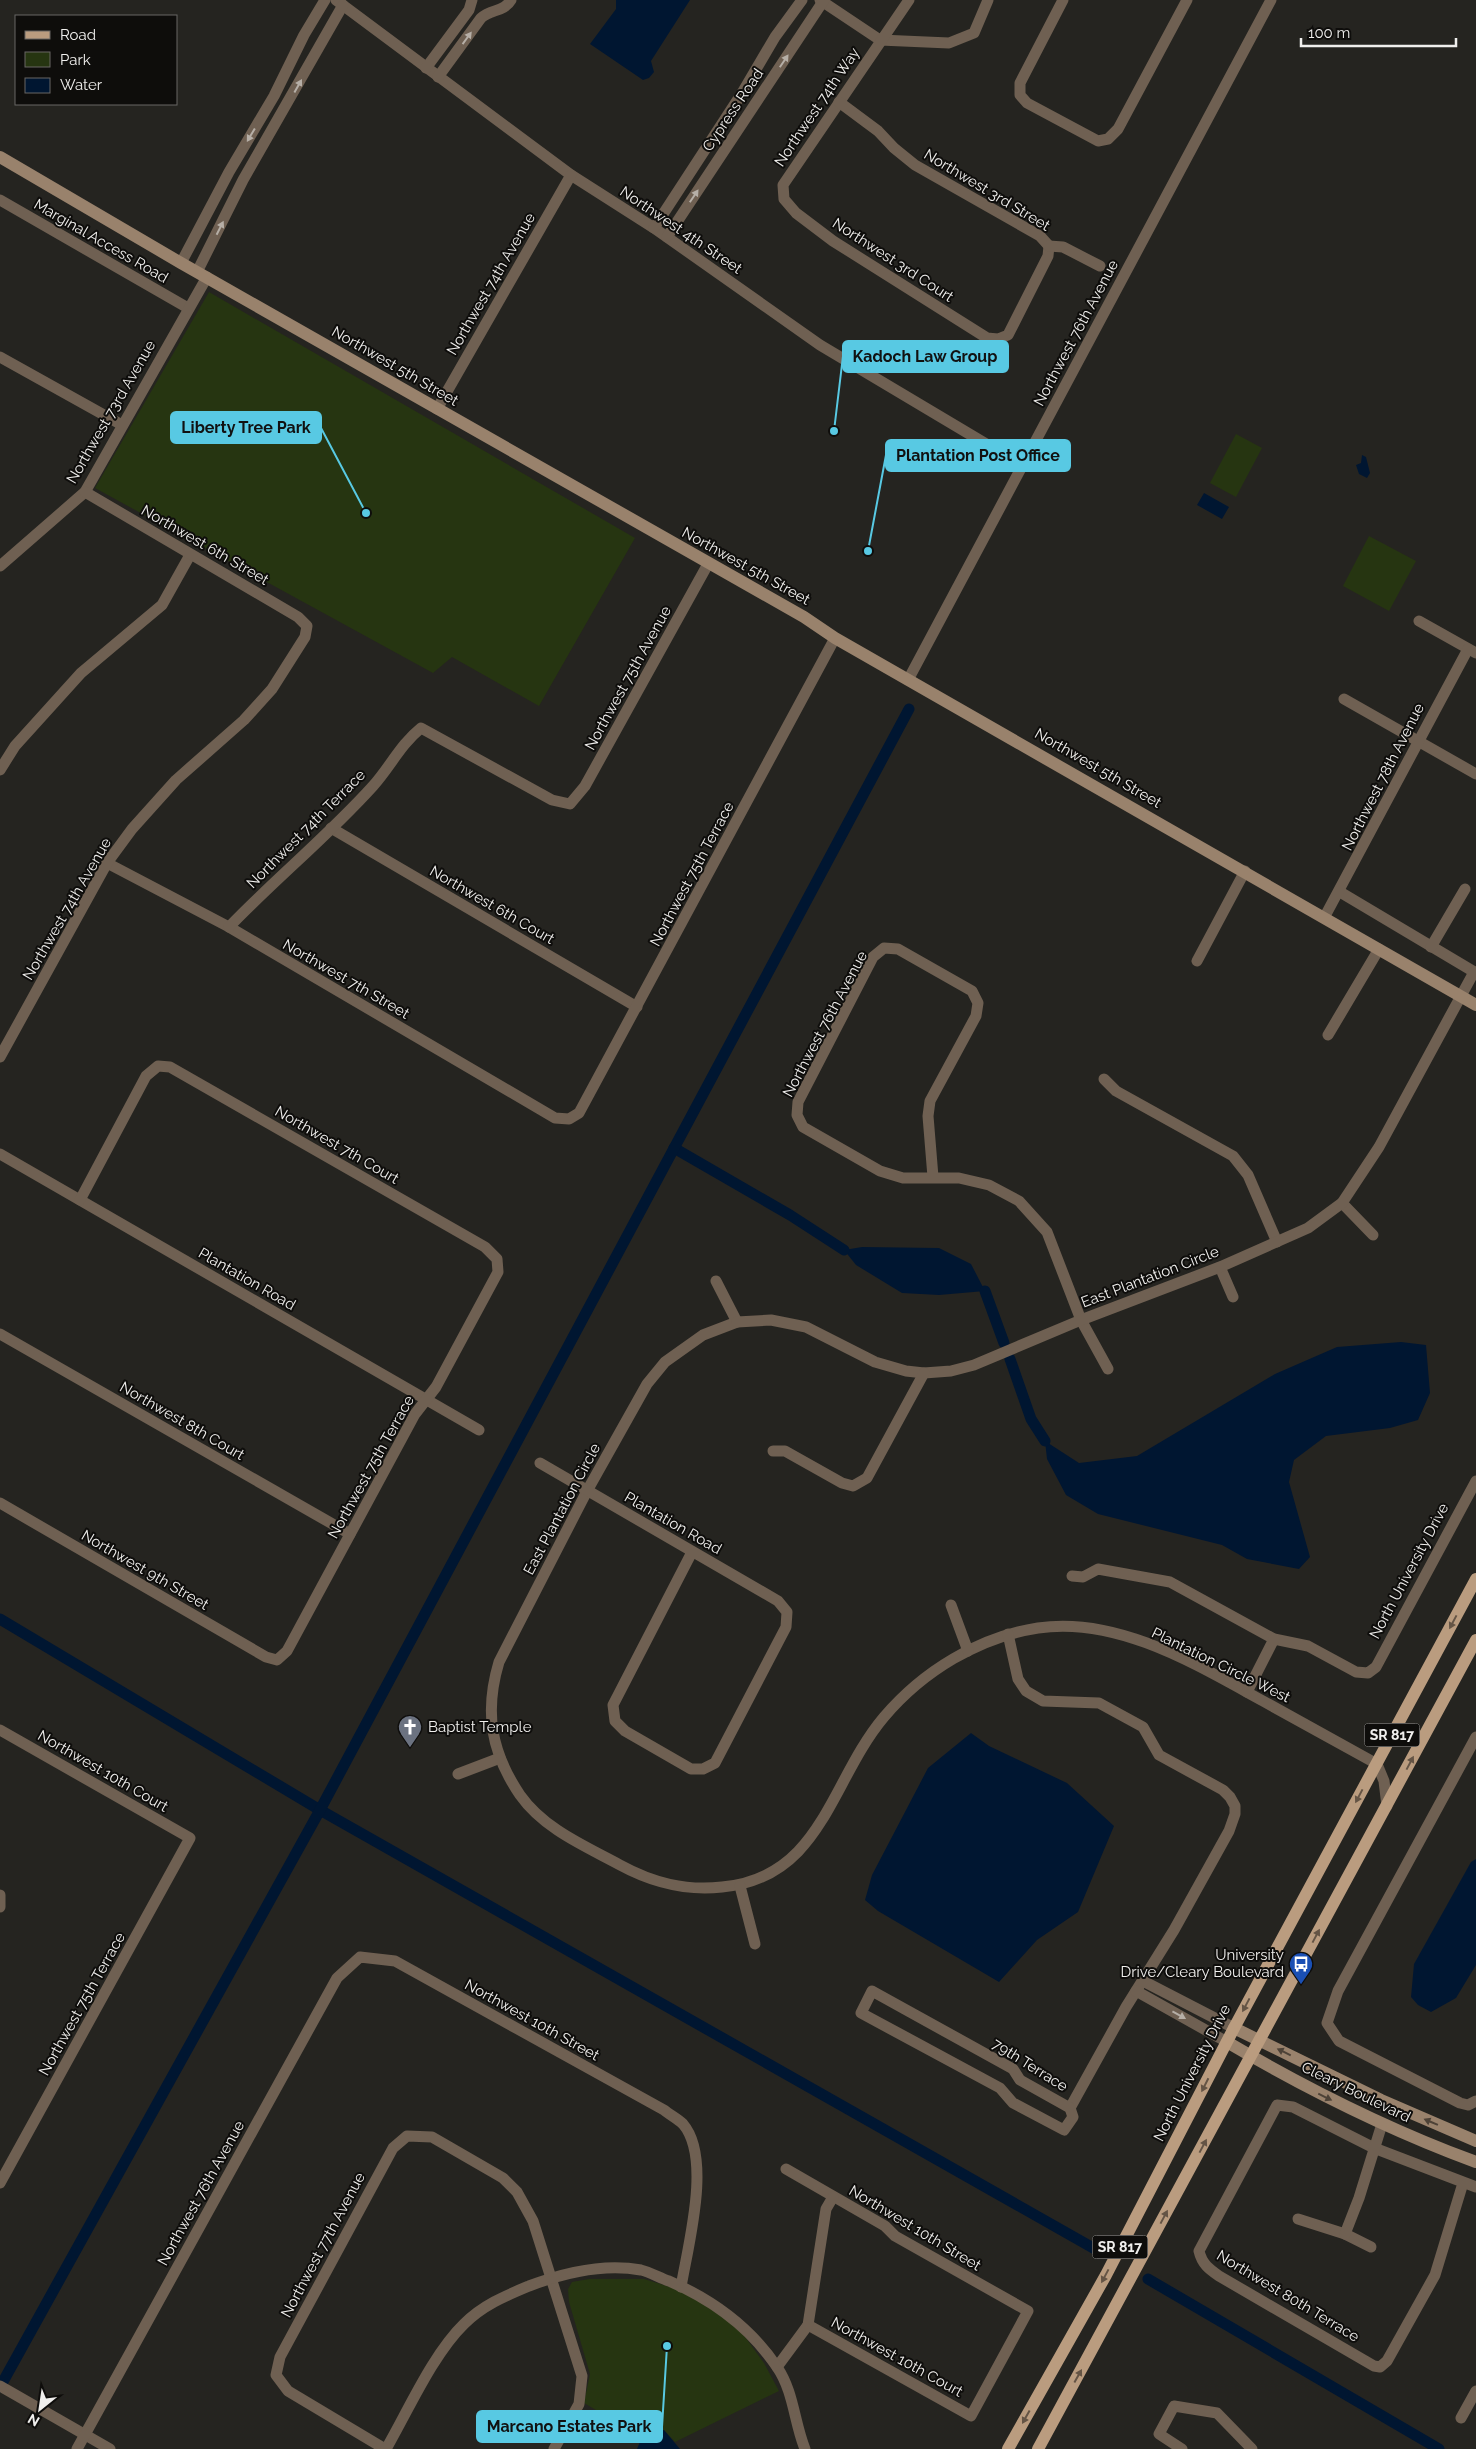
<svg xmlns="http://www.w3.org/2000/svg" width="1476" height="2449" viewBox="0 0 1476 2449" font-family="Raleway,sans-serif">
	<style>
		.green { fill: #263511 }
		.water { fill: #001631 }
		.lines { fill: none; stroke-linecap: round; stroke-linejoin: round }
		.canal { stroke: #001631; stroke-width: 11 }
		.street { stroke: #6f6052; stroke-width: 11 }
		.secondary { stroke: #99826c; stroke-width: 12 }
		.primary { stroke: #ba9c7f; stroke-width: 12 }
		.oneway { fill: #b6afa7 }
		.oneway2 { fill: #645445 }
		.oneway3 { fill: #4d4237 }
		.labels { text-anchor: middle; stroke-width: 4; stroke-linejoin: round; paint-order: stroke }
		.shield { fill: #0e0d0b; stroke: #acaba9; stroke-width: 1 }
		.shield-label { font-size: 14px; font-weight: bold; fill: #f0efed }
		.street-label { font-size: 15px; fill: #f0efed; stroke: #0e0d0b }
		.poi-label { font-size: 15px; fill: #f0efed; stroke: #0e0d0b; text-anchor: start }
		.leader { fill: none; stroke: #58c9e3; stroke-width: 2 }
		.callout-dot { fill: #58c9e3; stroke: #0e0d0b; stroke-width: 2 }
		.callout { fill: #58c9e3; stroke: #58c9e3; stroke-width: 2 }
		.callout-label { font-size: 16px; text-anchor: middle; font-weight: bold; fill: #111 }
	</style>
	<rect width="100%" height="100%" fill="#252420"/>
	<!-- green -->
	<g class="green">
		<polygon points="209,292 635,538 539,706 452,657 433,673 95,488"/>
		<polygon points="1236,434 1262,448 1236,497 1210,483"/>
		<polygon points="1369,536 1416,561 1389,611 1343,586"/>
		<polygon points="589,2279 644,2279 690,2293 740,2330 764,2363 779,2391 675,2442 664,2430 642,2437 584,2403 590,2374 569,2302 568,2289 572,2282"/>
	</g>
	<!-- water -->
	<g class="water">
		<polygon points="616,0 690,0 651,61 654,72 649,78 643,80 590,44 616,9"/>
		<polygon points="1362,455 1366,457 1370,473 1367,478 1359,474 1356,465 1361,463"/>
		<polygon points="1204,493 1229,507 1222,519 1197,505"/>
		<polygon points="862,1247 939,1248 971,1264 985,1291 939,1295 902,1293 856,1265 844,1250"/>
		<polygon points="1401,1342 1426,1345 1430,1393 1418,1420 1390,1428 1326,1436 1294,1460 1289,1482 1310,1557 1299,1569 1247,1559 1222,1545 1098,1514 1066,1495 1047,1459 1045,1441 1079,1463 1137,1456 1275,1374 1337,1347"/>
		<polygon points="971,1733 989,1746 1067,1783 1114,1826 1078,1912 1037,1940 999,1982 878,1911 865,1900 872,1875 928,1768"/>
		<polygon points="1476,1859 1476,1965 1456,1998 1431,2012 1418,2005 1411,1997 1414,1964 1471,1862"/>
		<polygon points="664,2430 680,2449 637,2449 642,2437"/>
	</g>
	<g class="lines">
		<!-- canal -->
		<g class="canal">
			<polyline points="674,1148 790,1215 844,1250"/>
			<polyline points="985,1291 1004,1343"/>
			<polyline points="1010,1359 1031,1419 1045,1441"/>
			<polyline points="0,1619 320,1810 1102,2253"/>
			<polyline points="1148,2279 1439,2449"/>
			<polyline points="0,2387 320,1810 909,709"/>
		</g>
		<!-- street -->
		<g class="street">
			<polyline points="336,0 571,175 654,228 820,345 1023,466"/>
			<polyline points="820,0 880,40 949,43 974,33 988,0"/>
			<polyline points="909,0 783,185 784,199 796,213 833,241 987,338 998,339 1008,335 1048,256 1049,246"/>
			<polyline points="1063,0 1020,83 1020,95 1027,103 1098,141 1108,139 1118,129 1187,0"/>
			<polyline points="426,68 469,10 472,0"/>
			<path d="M438,77L481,18C491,9 504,12 511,0"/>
			<polyline points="839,102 878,131 894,148 915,165 1040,236 1049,246"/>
			<polyline points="0,200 188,308"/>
			<polyline points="654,228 742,93 775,37 802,0"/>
			<polyline points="667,237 824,0"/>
			<polyline points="1049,246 1063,247 1100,266"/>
			<polyline points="181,263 229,172 274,96 304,35 325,0"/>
			<polyline points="197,272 243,180 343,5"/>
			<polyline points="0,357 122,425"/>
			<polyline points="437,409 571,175"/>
			<polyline points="0,566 85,492 207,277"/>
			<polyline points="1419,621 1476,653"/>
			<polyline points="908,680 1271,0"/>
			<polyline points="1344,699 1476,774"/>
			<polyline points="0,770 15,746 81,673 162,605 190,555"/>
			<polyline points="331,828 637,1007"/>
			<polyline points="107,863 229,927 555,1118 569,1119 579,1113 835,638"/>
			<polyline points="1340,892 1476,973"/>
			<polyline points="1324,918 1468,649"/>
			<path d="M229,927C275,879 328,836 373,786C390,767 401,744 421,728L552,800L570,804L585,786L708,564"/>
			<polyline points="1431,947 1465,889"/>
			<polyline points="1197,961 1245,871"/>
			<polyline points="1328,1035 1379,949"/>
			<polyline points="0,1057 107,863 132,829 176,780 244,720 272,689 305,637 307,626 298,617 85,492"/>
			<polyline points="1104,1079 1116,1091 1233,1156 1248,1175 1277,1242"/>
			<polyline points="0,1154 479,1430"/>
			<polyline points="933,1177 928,1116 930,1101 976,1016 978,1003 972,991 898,949 884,948 873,957 798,1102 797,1115 803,1127 880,1171 903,1178 959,1178 989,1185 1019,1201 1047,1232 1081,1320 1108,1369"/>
			<polyline points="1342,1203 1373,1235"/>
			<polyline points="1220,1267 1233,1297"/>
			<path d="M716,1281L737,1322L703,1335L665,1362L647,1384L587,1491L499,1662C484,1712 491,1752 520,1795C544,1829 585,1846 620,1865C653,1883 685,1891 722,1887C822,1878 830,1781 884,1717C923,1671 979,1637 1038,1628C1118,1616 1197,1665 1263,1701C1301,1722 1339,1743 1377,1764L1384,1781L1387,1806"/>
			<polyline points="737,1322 771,1320 806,1327 875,1362 906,1371 924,1373 951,1371 974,1365 1081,1320 1220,1267 1308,1228 1342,1203 1379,1147 1474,972"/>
			<polyline points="0,1334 350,1534"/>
			<polyline points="773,1451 785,1451 842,1483 853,1486 867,1478 924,1373"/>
			<polyline points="540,1463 778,1601 787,1612 786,1627 715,1763 703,1769 691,1769 625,1731 615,1721 613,1705 692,1552"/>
			<polyline points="0,1503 266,1657 277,1660 287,1651 415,1414 436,1387 498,1272 497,1259 485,1247 170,1067 158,1066 146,1076 80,1200"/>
			<polyline points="1072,1576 1083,1577 1098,1569 1170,1582 1274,1639 1308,1646 1356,1672 1368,1673 1376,1667 1476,1481"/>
			<polyline points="951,1605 968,1651"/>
			<polyline points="1008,1634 1018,1679 1026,1691 1043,1701 1099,1703 1143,1727 1159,1755 1223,1790 1230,1797 1235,1806 1235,1814 1229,1831 1174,1930 1126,2007 1070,2108"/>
			<polyline points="1247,1692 1274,1639"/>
			<polyline points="0,1730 190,1838 0,2183"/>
			<polyline points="1476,1737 1338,1991 1327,2023 1339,2041 1460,2103 1468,2105 1476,2101"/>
			<polyline points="458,1774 500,1758"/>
			<polyline points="740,1886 755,1944"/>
			<polyline points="0,1895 0,1907"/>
			<polyline points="1143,1981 1234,2028"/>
			<polygon points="872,1991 1013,2069 1020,2080 1070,2108 1073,2117 1064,2130 1013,2103 1000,2088 861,2013"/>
			<polyline points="1136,1991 1227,2042"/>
			<polyline points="786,2169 885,2226 895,2236 1028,2311 971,2416 808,2325"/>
			<path d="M1463,2183L1435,2275L1387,2361L1380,2367L1374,2366L1219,2276C1209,2269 1202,2264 1199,2251L1277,2105L1293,2107L1374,2148L1476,2187"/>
			<polyline points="1298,2219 1345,2234 1371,2247"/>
			<polyline points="1345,2234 1359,2198 1382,2124"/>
			<polyline points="777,2367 808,2325 826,2209 833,2197"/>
			<polyline points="0,2386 110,2449"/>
			<polyline points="1461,2418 1476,2391"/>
			<path d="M77,2449L337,1978L360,1957L395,1961L664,2110C670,2115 678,2119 683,2124C712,2158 688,2245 681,2287"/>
			<polyline points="385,2449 288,2391 276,2375 280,2357 393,2148 407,2136 432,2137 503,2178 517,2192 533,2221 582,2376 579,2404 554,2449"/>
			<path d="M386,2449C408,2411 433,2354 464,2324C483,2305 505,2296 529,2286C563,2273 604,2263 641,2270C650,2272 660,2278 669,2281C713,2300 750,2327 777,2367C794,2392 794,2422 805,2449"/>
			<polyline points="1182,2449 1159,2434 1174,2406 1217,2413 1252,2449"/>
		</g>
		<!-- secondary -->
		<g class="secondary">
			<polyline points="0,157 181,263 804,617 835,638 1476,1005"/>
			<polyline points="1234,2028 1381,2100 1476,2141"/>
			<path d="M1227,2042C1307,2089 1389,2130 1476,2162"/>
		</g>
		<!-- primary -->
		<g class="primary">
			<polyline points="1008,2449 1106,2275 1234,2028 1476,1579"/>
			<polyline points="1038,2449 1476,1640"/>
		</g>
	</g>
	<!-- one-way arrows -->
	<defs><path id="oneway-solid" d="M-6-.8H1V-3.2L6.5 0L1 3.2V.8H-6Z" transform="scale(1.25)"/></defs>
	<g class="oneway">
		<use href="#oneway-solid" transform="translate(467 38) rotate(-54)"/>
		<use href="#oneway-solid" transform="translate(784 61) rotate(-56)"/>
		<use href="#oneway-solid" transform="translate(298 86) rotate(-61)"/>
		<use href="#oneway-solid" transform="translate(251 135) rotate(121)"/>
		<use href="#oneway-solid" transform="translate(694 196) rotate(-56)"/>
		<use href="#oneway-solid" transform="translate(220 228) rotate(-63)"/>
		<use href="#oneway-solid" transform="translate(1179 2015) rotate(29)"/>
	</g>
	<g class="oneway2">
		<use href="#oneway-solid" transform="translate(1453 1622) rotate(118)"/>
		<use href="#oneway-solid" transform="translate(1410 1763) rotate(-62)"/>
		<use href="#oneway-solid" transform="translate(1359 1796) rotate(118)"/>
		<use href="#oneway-solid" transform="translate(1316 1936) rotate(-62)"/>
		<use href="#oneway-solid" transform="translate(1246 2005) rotate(118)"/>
		<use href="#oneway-solid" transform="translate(1205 2085) rotate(117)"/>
		<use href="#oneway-solid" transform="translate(1203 2146) rotate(-62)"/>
		<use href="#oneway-solid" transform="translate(1164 2217) rotate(-62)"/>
		<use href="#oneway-solid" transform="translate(1105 2276) rotate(118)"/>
		<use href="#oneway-solid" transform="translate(1078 2376) rotate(-61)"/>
		<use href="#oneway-solid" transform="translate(1026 2417) rotate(119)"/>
	</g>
	<g class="oneway3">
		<use href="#oneway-solid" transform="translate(1284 2052) rotate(-154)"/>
		<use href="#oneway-solid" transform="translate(1325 2097) rotate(26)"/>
		<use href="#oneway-solid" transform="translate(1431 2122) rotate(-157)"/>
	</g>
	<!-- icons -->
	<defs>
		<g id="church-pin" transform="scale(1.25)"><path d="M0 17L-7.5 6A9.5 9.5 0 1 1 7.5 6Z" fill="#6b7280" stroke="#0e0d0b"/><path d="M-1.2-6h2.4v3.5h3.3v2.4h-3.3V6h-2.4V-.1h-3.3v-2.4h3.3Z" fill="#fff"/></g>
		<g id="bus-pin" transform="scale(1.25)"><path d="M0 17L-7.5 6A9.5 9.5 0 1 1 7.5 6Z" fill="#1a4fb4" stroke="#0e0d0b"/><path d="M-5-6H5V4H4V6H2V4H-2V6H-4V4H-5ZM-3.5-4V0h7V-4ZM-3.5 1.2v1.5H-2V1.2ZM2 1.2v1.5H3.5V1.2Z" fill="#fff"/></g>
	</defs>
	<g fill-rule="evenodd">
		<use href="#church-pin" x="410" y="1727"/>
		<use href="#bus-pin" x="1301" y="1964"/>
	</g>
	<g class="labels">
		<!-- shield labels -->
		<g class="shield">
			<rect x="1364.5" y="1723.5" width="55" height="23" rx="4"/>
			<rect x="1092.5" y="2235.5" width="55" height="23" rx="4"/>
		</g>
		<g class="shield-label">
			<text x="1392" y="1740">SR 817</text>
			<text x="1120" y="2252">SR 817</text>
		</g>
		<!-- street labels -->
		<g class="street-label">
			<text transform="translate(817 107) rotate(-56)" y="5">Northwest 74th Way</text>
			<text transform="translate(733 110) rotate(-56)" y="5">Cypress Road</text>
			<text transform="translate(987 190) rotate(31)" y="5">Northwest 3rd Street</text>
			<text transform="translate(681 230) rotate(34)" y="5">Northwest 4th Street</text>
			<text transform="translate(101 241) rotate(30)" y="5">Marginal Access Road</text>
			<text transform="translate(893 260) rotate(33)" y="5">Northwest 3rd Court</text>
			<text transform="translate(491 284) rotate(-60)" y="5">Northwest 74th Avenue</text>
			<text transform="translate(1076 333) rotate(-62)" y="5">Northwest 76th Avenue</text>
			<text transform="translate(395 366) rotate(30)" y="5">Northwest 5th Street</text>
			<text transform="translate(111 412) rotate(-60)" y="5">Northwest 73rd Avenue</text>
			<text transform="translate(205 545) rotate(30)" y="5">Northwest 6th Street</text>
			<text transform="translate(746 566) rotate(29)" y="5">Northwest 5th Street</text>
			<text transform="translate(628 678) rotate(-61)" y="5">Northwest 75th Avenue</text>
			<text transform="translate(1098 768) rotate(30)" y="5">Northwest 5th Street</text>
			<text transform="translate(1383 777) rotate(-63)" y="5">Northwest 78th Avenue</text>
			<text transform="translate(306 829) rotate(-45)" y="5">Northwest 74th Terrace</text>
			<text transform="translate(692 874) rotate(-62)" y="5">Northwest 75th Terrace</text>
			<text transform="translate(492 905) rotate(30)" y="5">Northwest 6th Court</text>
			<text transform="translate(67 909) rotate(-60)" y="5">Northwest 74th Avenue</text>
			<text transform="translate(346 979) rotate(30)" y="5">Northwest 7th Street</text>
			<text transform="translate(825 1024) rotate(-62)" y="5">Northwest 76th Avenue</text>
			<text transform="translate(337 1145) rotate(30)" y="5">Northwest 7th Court</text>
			<text transform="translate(1150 1277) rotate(-21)" y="5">East Plantation Circle</text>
			<text transform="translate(247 1279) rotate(30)" y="5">Plantation Road</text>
			<text transform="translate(182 1421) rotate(30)" y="5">Northwest 8th Court</text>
			<text transform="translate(371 1467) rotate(-61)" y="5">Northwest 75th Terrace</text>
			<text transform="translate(562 1509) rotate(-62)" y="5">East Plantation Circle</text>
			<text transform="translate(673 1523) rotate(30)" y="5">Plantation Road</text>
			<text transform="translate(145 1570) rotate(30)" y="5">Northwest 9th Street</text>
			<text transform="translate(1409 1571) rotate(-62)" y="5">North University Drive</text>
			<text transform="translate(1221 1665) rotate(26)" y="5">Plantation Circle West</text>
			<text transform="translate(103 1771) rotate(30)" y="5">Northwest 10th Court</text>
			<text transform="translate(82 2004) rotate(-61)" y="5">Northwest 75th Terrace</text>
			<text transform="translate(532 2020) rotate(29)" y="5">Northwest 10th Street</text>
			<text transform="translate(1030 2065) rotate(32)" y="5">79th Terrace</text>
			<text transform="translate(1192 2073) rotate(-63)" y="5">North University Drive</text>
			<text transform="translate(1356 2092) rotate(26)" y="5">Cleary Boulevard</text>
			<text transform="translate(201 2193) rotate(-61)" y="5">Northwest 76th Avenue</text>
			<text transform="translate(915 2228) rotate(31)" y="5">Northwest 10th Street</text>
			<text transform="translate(323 2245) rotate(-62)" y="5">Northwest 77th Avenue</text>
			<text transform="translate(1288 2296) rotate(31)" y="5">Northwest 80th Terrace</text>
			<text transform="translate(897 2357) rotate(29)" y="5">Northwest 10th Court</text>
		</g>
		<!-- poi labels -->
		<g class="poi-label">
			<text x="428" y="1732">Baptist Temple</text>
			<text x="1284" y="1960" text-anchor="end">University<tspan x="1284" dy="17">Drive/Cleary Boulevard</tspan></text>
		</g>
	</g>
	<!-- callouts -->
	<path class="leader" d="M834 431L843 356M366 513L321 428M868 551L886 455M667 2346L662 2427"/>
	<g class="callout-dot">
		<circle cx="834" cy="431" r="5"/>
		<circle cx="366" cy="513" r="5"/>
		<circle cx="868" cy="551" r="5"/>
		<circle cx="667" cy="2346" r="5"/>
	</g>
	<g class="callout">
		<rect x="843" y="341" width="165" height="31" rx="5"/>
		<rect x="171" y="412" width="150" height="31" rx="5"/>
		<rect x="886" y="440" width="184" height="31" rx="5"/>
		<rect x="477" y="2411" width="185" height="31" rx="5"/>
	</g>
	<g class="callout-label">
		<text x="925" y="362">Kadoch Law Group</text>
		<text x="246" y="433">Liberty Tree Park</text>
		<text x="978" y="461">Plantation Post Office</text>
		<text x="569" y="2432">Marcano Estates Park</text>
	</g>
	<!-- legend -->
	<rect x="15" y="15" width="162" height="90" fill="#0e0d0b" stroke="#686765"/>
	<rect x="25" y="31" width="25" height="8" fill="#ba9c7f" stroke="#686765"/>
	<text x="60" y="40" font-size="15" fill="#f0efed">Road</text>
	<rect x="25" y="52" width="25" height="15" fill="#263511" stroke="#686765"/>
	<text x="60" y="65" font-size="15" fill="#f0efed">Park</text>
	<rect x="25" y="78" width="25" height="15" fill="#001631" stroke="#686765"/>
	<text x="60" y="90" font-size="15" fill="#f0efed">Water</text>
	<!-- north arrow -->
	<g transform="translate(40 2409) rotate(210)" stroke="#0e0d0b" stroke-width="4" paint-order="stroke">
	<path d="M0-4L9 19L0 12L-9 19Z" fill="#f0efed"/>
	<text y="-8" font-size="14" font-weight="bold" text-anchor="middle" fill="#f0efed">N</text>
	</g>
	<!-- scale -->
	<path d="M1301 38v8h155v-8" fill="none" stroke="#f0efed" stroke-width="2.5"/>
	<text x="1308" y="38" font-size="15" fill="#f0efed" stroke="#0e0d0b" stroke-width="4" paint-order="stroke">100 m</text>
</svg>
